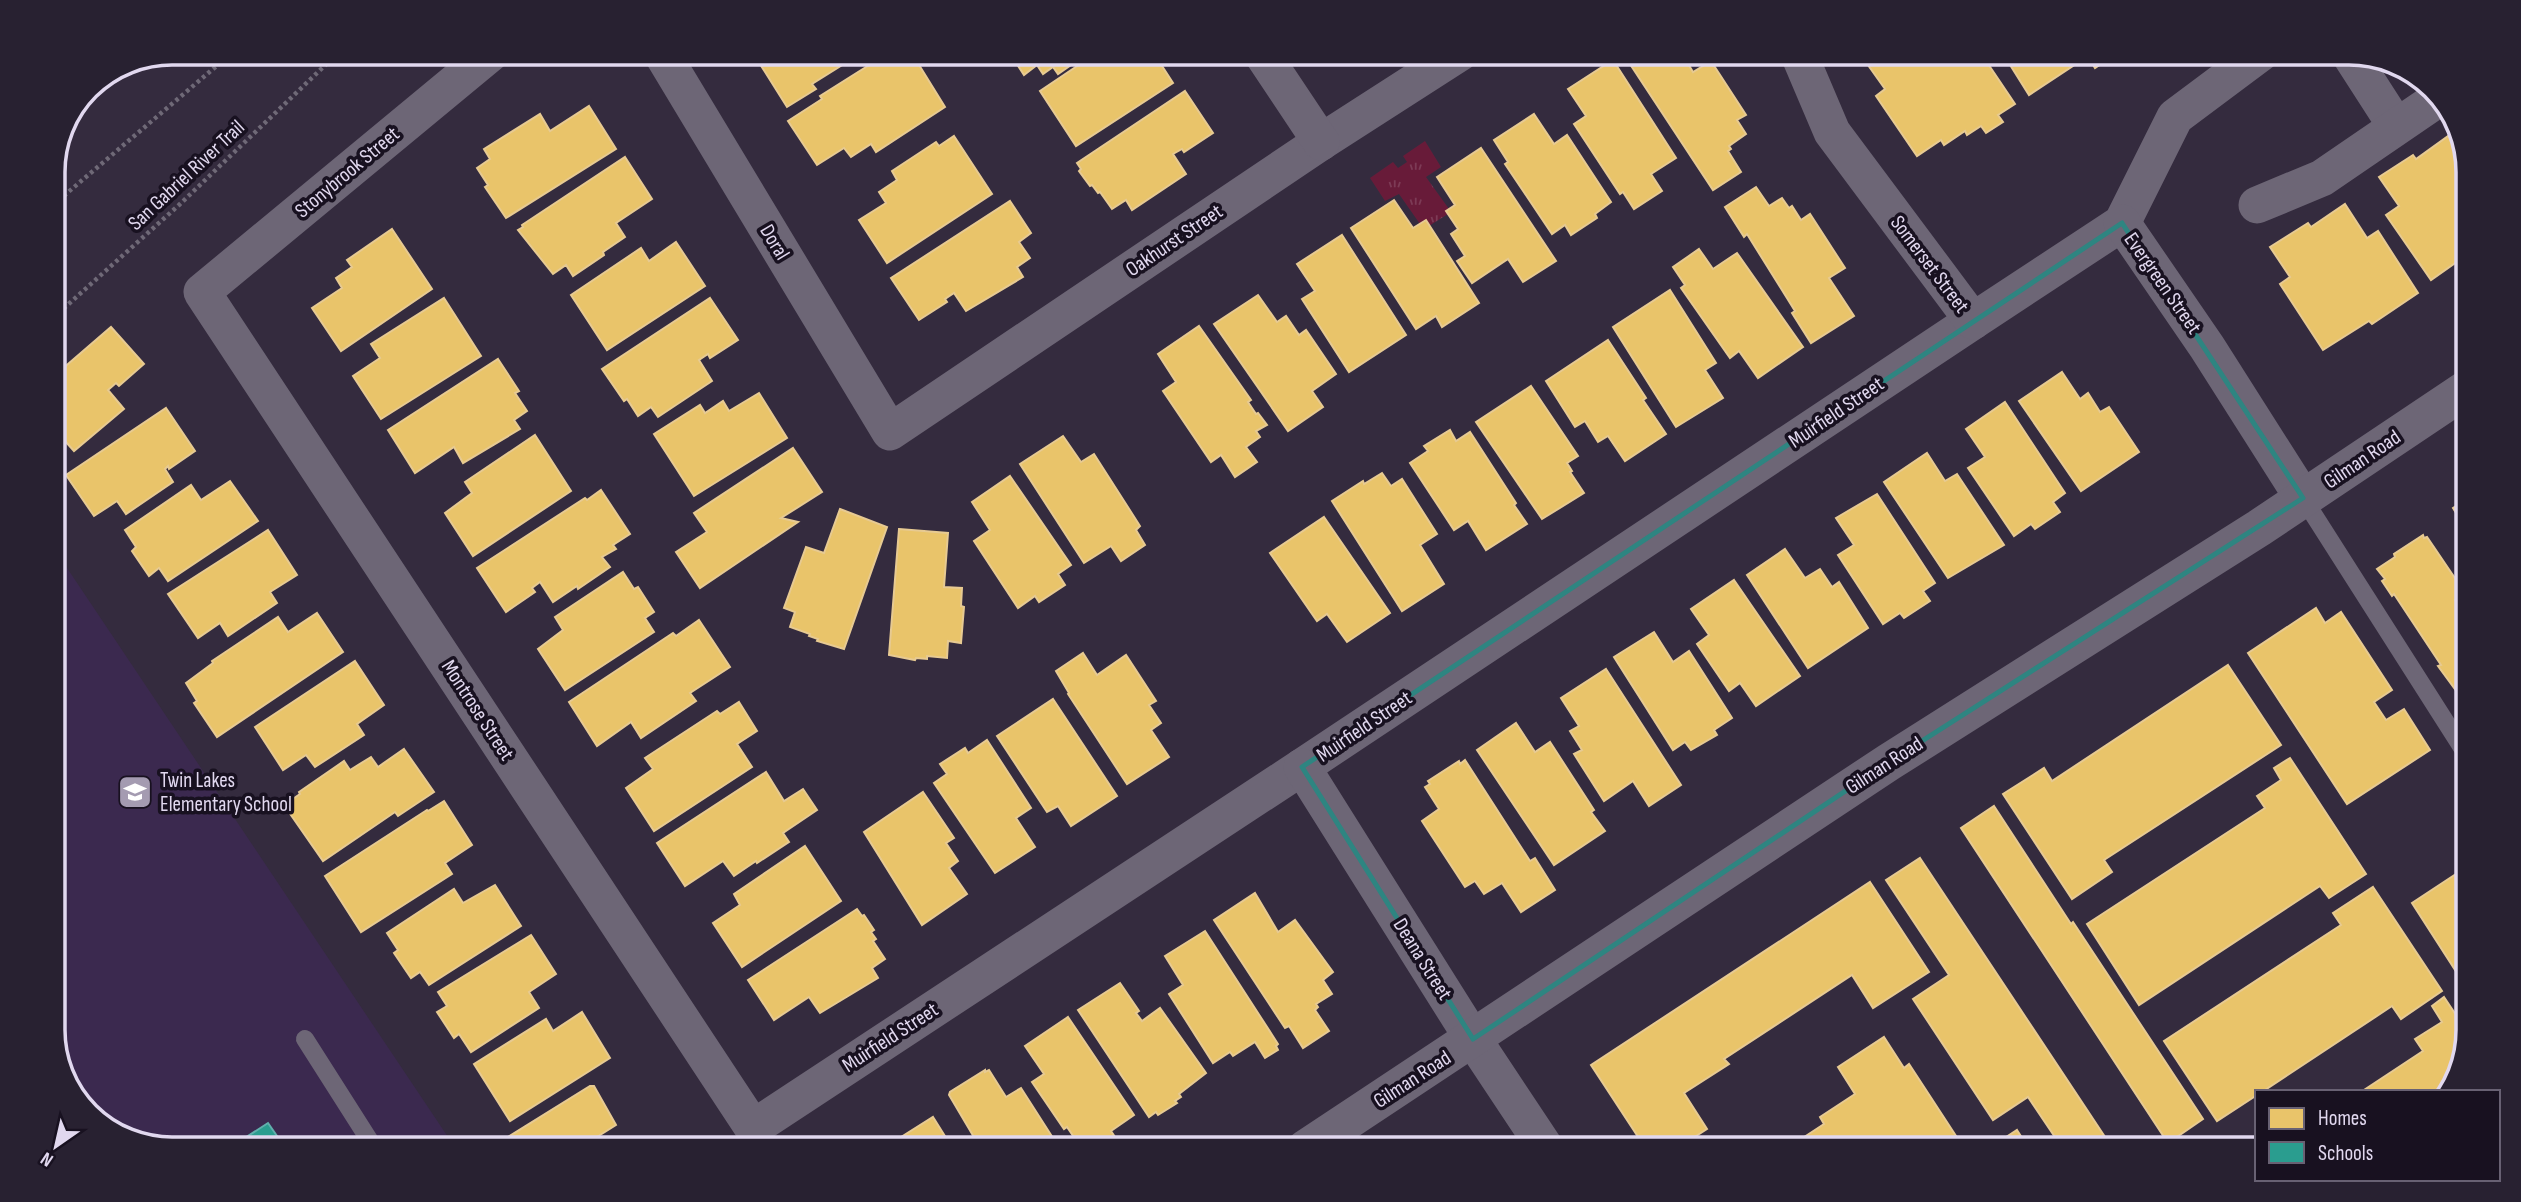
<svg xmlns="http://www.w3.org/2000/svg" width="2521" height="1202" viewBox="0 0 2521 1202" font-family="'Sofia Sans Condensed',sans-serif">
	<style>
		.built { fill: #3b294f }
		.grass { fill: url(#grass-tufts) }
		.homes { fill: #e9c46a; stroke: #e7ca92; stroke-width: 2 }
		.schools { fill: #2a9d8f; stroke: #61afac; stroke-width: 2 }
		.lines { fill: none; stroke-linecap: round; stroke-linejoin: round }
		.path { stroke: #6f6977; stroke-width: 4.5; stroke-dasharray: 3.5 3.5; stroke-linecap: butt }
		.service { stroke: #6d6676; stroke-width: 18 }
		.minor { stroke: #6d6676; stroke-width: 37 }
		.tertiary { stroke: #6d6676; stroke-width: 38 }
		.marked { fill: none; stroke: #2e8581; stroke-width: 5; stroke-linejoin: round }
		.labels { text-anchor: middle; stroke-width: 7; stroke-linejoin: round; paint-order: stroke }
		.street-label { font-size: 21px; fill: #e1d8ef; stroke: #181120 }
		.poi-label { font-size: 21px; fill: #e1d8ef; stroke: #181120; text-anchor: start }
		.rim { fill: none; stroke: #e1d8ef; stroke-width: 3.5 }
	</style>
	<defs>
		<pattern id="grass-tufts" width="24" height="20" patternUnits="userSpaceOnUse" patternTransform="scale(1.75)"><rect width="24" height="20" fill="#681b39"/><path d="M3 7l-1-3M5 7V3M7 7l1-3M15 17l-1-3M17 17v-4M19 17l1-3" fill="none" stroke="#7d3b56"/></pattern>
	</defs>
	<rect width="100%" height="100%" fill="#342b3e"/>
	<!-- built -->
	<polygon class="built" points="53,547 456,1149 172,1149 126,1140 77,1102 53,1038"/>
	<!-- grass -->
	<polygon class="grass" points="1425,141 1441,167 1426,177 1449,209 1446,211 1448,214 1429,226 1420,224 1399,194 1385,201 1370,178 1393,162 1398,168 1407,162 1403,156"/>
	<!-- homes -->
	<g class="homes">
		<polygon points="778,52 863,52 812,84 816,89 787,107 760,64"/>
		<polygon points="901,52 911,52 945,107 876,152 871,144 851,157 844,148 817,165 788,121 822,99 820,96 874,62 876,64 880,61 882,64"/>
		<polygon points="1006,52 1082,52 1084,56 1058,74 1053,67 1043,74 1037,65 1024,75 1013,58 1010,60"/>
		<polygon points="1098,52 1116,52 1118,56 1124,52 1153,52 1173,83 1076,146 1040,91"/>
		<polygon points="1641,52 1681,52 1693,72 1711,61 1746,115 1737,120 1746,134 1729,146 1731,149 1728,151 1741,172 1713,190 1628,61"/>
		<polygon points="1879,52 1980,52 2015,104 1998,115 2003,122 1986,133 1981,126 1967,135 1965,131 1944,145 1941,140 1917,156 1876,96 1885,89 1868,65 1873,62 1870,59"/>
		<polygon points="2002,52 2112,52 2114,55 2095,68 2086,53 2074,61 2076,64 2029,95"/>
		<polygon points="1613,60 1676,158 1651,174 1662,191 1634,209 1623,192 1620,194 1574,124 1586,116 1568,89"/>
		<polygon points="1185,91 1213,133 1184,152 1182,149 1173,154 1186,174 1132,210 1126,200 1112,209 1100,192 1098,193 1092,185 1090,186 1079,171 1081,169 1077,163"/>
		<polygon points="589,106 616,149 506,218 485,187 488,185 477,168 490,159 484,149 540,114 550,131"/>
		<polygon points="1534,114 1554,144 1567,135 1611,202 1595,214 1597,218 1571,235 1565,225 1552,234 1505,164 1508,162 1494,140"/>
		<polygon points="2451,134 2464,152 2468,165 2468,254 2431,280 2386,215 2399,206 2379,177 2413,155 2416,159"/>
		<polygon points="954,136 992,194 887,263 859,220 886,203 879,192 897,180 892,171 936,142 939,146"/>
		<polygon points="1481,148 1556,261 1523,282 1508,259 1472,283 1457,261 1465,256 1451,234 1458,229 1446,211 1455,205 1437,177"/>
		<polygon points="625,157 652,199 616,223 625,237 603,252 604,255 573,276 566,265 553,274 518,230 523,227 522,225"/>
		<polygon points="1756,187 1769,206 1782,198 1789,208 1792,206 1801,220 1810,214 1845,268 1829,278 1854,316 1811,343 1792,313 1795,311 1747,234 1744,237 1725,207"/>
		<polygon points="1394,200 1413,228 1426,220 1479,303 1442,327 1436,316 1416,329 1351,228"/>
		<polygon points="1010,201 1031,233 1019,242 1030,258 1017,267 1023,277 966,311 954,293 945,299 947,302 919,320 891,278"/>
		<polygon points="2345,204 2367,238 2378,231 2418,293 2372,324 2369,321 2323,350 2280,284 2290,277 2270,247 2308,223 2311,227"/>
		<polygon points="392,229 432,289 341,351 312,308 342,288 336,278 352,267 347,260"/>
		<polygon points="1342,235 1406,335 1349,372 1302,299 1315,291 1297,264"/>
		<polygon points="676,242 705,286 607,350 571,295 641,248 649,261"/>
		<polygon points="1699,249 1713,269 1737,253 1803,347 1758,378 1739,351 1730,358 1681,288 1685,285 1673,267"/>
		<polygon points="1670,290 1716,363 1705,370 1723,398 1676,427 1613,327"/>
		<polygon points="1258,295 1277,322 1286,316 1299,335 1306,330 1336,374 1312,391 1323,407 1288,431 1214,324"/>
		<polygon points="444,298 481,356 381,419 353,376 380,358 371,344"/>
		<polygon points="710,298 738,340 710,358 708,354 699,360 712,381 658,417 651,407 638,416 627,399 624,401 602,369"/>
		<polygon points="1199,326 1251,400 1248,402 1256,414 1258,413 1267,425 1256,431 1260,437 1246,447 1257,462 1235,477 1221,455 1211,462 1163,391 1176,382 1158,354"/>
		<polygon points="111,327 144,364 119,386 116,383 108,390 124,409 74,451 65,441 53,451 53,377"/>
		<polygon points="1608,340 1646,398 1643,400 1666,434 1625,461 1608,436 1598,442 1585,421 1575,427 1546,381"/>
		<polygon points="498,359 519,391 515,393 527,411 514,420 520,429 463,463 454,447 415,473 388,430"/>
		<polygon points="2062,372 2080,399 2088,393 2100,412 2109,407 2139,452 2081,491 2019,401"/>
		<polygon points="1531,386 1578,456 1567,463 1572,471 1570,472 1584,493 1542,519 1476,422"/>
		<polygon points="759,393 787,438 694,496 654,434 700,405 705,413 723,401 729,411"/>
		<polygon points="2005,402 2065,493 2053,502 2060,512 2035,529 2031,524 2014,536 1968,468 1985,457 1966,429"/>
		<polygon points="166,408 195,451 169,469 168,466 165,469 173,482 126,514 117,501 94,516 66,475"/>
		<polygon points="1450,430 1456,441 1470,432 1516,503 1514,505 1527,524 1486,550 1468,521 1454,530 1410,463 1428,451 1424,446"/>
		<polygon points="535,435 571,491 473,556 445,513 472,493 465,482"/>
		<polygon points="1063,436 1081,462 1094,454 1140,526 1136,530 1145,545 1121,561 1111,546 1084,563 1020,464"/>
		<polygon points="793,448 822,492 781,518 798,522 700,588 676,552 707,532 694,513"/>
		<polygon points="1927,453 1945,481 1957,474 2004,545 1948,578 1884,482"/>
		<polygon points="1382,473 1391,486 1402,479 1437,534 1420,545 1444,584 1402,611 1332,501 1363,481 1364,484"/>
		<polygon points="1010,476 1071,565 1058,574 1065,585 1039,602 1035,596 1018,608 974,541 990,530 972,502"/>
		<polygon points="230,481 258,521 168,581 159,568 149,576 132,551 136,547 125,530 191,485 201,500"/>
		<polygon points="601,490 630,534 613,545 616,549 602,557 610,567 578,589 577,586 553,602 540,582 532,588 535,592 506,612 477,568 585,498 587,500"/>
		<polygon points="1877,494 1935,583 1923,591 1930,601 1904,618 1900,613 1883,624 1838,555 1854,545 1836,518"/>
		<polygon points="2468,498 2468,532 2453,508"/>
		<polygon points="840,509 887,527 844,649 817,641 818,639 809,636 810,634 790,627 795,612 784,608 806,547 824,553"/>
		<polygon points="1324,517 1390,613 1347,642 1327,614 1317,621 1270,553"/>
		<polygon points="899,529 948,533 944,587 962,588 961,606 964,607 961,643 948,641 947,658 927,656 927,659 916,658 915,660 889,655"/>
		<polygon points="268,530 297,575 270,592 277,603 228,636 220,623 198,638 168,594"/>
		<polygon points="2423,535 2424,538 2427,537 2465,593 2455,600 2468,620 2468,707 2438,666 2441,665 2394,594 2392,596 2382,581 2385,579 2377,569 2395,557 2394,554"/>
		<polygon points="1785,549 1805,578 1820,569 1832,587 1839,582 1868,628 1808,668 1747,575"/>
		<polygon points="623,572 634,589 638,587 654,612 645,618 654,632 565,690 538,649 563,630 555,617"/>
		<polygon points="1734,580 1800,676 1756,706 1740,683 1729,691 1697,644 1709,635 1691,609"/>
		<polygon points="2316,608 2325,623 2341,612 2392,690 2374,702 2386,720 2404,709 2430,750 2347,804 2248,653"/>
		<polygon points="317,613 343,652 217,737 194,703 197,701 186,683 213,663 212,661 278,617 288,632"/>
		<polygon points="699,620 730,667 690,693 696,701 641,738 631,722 597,746 569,702 673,633 676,636"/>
		<polygon points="1654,632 1673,662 1689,651 1732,718 1714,730 1717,735 1691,750 1685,742 1673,750 1614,657"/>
		<polygon points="1083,653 1097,675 1126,655 1156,701 1149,705 1161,723 1151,730 1169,757 1127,784 1068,694 1069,693 1056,671"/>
		<polygon points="355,661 384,705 357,724 364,735 315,767 306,755 283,770 255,727"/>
		<polygon points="2228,665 2281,745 2104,860 2112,872 2072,899 2003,794 2044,768 2052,781"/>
		<polygon points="1606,669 1681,785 1649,806 1633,781 1604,801 1574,754 1582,750 1570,731 1579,726 1561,698"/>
		<polygon points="1053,699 1117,796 1071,826 1058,806 1047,812 997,736"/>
		<polygon points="739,702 757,731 737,744 752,767 654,831 626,788 653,769 645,758 717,711 720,714"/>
		<polygon points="1516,723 1535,752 1550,742 1594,810 1591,812 1605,831 1554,865 1477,750"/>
		<polygon points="987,740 1031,808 1016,818 1035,847 995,873 934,783 947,774 940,764 965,748 968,753"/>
		<polygon points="404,749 434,792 398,816 395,812 323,861 284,805 300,794 299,792 344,761 350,770 371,757 378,767"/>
		<polygon points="2290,758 2366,874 2329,898 2320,886 2139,1005 2087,924 2265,808 2257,796 2281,780 2274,768"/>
		<polygon points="1465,760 1530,861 1535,858 1555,890 1521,912 1502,883 1484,894 1475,881 1465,887 1422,821 1439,809 1425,787 1430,784 1428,781 1459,761 1460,764"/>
		<polygon points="766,772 784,801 803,789 817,810 783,833 789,842 757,863 756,861 734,876 723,861 685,886 657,843"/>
		<polygon points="923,792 954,838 946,843 958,861 949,868 967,894 922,925 864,832"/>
		<polygon points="444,801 472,845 445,863 452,874 361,932 325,876 427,810 428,811"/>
		<polygon points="1994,806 2071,924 2073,922 2203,1119 2168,1143 1961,828"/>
		<polygon points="805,846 841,901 742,967 713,923 740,905 734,894"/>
		<polygon points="1920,858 2113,1149 2063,1149 2028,1097 1993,1120 1913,999 1949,975 1886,880"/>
		<polygon points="2468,866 2468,990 2412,903"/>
		<polygon points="1870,882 1929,972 1873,1008 1852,975 1724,1059 1729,1064 1684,1093 1707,1129 1676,1149 1646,1149 1591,1065"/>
		<polygon points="495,885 521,926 429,985 420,972 411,978 394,953 398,950 387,933 454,889 463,903"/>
		<polygon points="2373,887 2442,991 2401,1019 2392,1006 2262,1092 2257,1092 2257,1095 2217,1121 2164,1041 2341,925 2333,913"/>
		<polygon points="1255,893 1278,932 1295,920 1333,972 1323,980 1332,994 1316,1004 1318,1007 1315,1010 1329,1031 1303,1048 1289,1026 1285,1028 1214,920"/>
		<polygon points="857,909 862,916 864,915 874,930 871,932 876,939 873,941 885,959 872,968 878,978 820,1013 809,997 774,1020 748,980"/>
		<polygon points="1205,931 1278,1044 1276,1046 1278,1050 1265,1058 1255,1042 1233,1056 1230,1052 1213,1063 1169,994 1183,985 1165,956"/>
		<polygon points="531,935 556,974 529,992 539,1008 471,1052 459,1034 454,1038 437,1012 447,1006 438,992"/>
		<polygon points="1120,983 1139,1011 1136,1013 1142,1021 1160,1008 1206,1073 1179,1094 1181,1097 1175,1101 1177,1103 1158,1115 1156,1112 1149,1117 1078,1010"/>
		<polygon points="2444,997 2468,1033 2459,1076 2446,1092 2361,1092 2423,1051 2415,1039 2442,1022 2432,1006"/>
		<polygon points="582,1012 610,1058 510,1121 474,1064 546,1019 553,1031"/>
		<polygon points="1068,1017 1134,1115 1111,1131 1119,1143 1110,1149 1082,1149 1067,1127 1064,1129 1032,1082 1044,1074 1025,1046"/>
		<polygon points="1884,1037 1904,1068 1909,1064 1956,1136 1936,1149 1786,1149 1824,1124 1820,1117 1855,1094 1838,1067"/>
		<polygon points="985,1070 985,1072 989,1070 1006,1097 1021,1088 1060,1149 981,1149 949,1095 950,1092"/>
		<polygon points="590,1086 594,1086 616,1125 589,1142 593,1149 505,1149 500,1142"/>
		<polygon points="933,1117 953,1149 893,1149 890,1144"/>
		<polygon points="2017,1130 2029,1149 1988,1149"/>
	</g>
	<!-- schools -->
	<polygon class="schools" points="268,1123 286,1149 228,1149"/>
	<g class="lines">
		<!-- path -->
		<g class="path">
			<polyline points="53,205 233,52"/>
			<polyline points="53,318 179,205 339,52"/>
		</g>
		<!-- service -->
		<g class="service">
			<polyline points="2303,498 2468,757"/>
			<polyline points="305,1039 375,1149"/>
		</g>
		<!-- minor -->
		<g class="minor">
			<polyline points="492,52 202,292 753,1128 1302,767 1973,321"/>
			<polyline points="661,52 890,432 1321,142 1461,52"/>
			<polyline points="1261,52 1321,142"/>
			<polyline points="1798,52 1832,132 1973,321 2122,223 2175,117 2262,52"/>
			<polyline points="2349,53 2396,126"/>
			<polyline points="2257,205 2322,178 2439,98"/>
			<polyline points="2122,223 2207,347 2303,498"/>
			<polyline points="1302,767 1473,1039 1546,1149"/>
		</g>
		<!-- tertiary -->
		<polyline class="tertiary" points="1305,1149 1889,762 2259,528 2468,388"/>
	</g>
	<!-- marked area -->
	<path class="marked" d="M2122,223L2303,498L1889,762L1473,1039L1302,767Z"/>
	<!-- icons -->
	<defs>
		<g id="school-square" transform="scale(1.75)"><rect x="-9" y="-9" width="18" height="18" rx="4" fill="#a49bb1" stroke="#181120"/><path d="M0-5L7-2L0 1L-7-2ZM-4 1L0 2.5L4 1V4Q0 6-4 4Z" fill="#fff"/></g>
	</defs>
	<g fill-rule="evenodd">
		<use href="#school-square" x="135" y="792"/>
	</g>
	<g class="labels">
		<!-- street labels -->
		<g class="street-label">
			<text transform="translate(347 172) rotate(-40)" y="7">Stonybrook Street</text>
			<text transform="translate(186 175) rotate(-43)" y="7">San Gabriel River Trail</text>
			<text transform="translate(1174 240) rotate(-34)" y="7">Oakhurst Street</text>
			<text transform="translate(775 242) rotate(59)" y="7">Doral</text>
			<text transform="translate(1930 264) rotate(53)" y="7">Somerset Street</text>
			<text transform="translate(2163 283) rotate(55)" y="7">Evergreen Street</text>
			<text transform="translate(1836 412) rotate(-34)" y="7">Muirfield Street</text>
			<text transform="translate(2362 459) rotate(-34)" y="7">Gilman Road</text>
			<text transform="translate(478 710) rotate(57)" y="7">Montrose Street</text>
			<text transform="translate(1364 726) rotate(-34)" y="7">Muirfield Street</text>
			<text transform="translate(1884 765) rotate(-33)" y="7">Gilman Road</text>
			<text transform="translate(1423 959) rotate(58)" y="7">Deana Street</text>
			<text transform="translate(890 1037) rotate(-33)" y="7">Muirfield Street</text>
			<text transform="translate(1412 1079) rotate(-33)" y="7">Gilman Road</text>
		</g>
		<!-- poi labels -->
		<g class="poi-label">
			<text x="160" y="787">Twin Lakes<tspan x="160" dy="24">Elementary School</tspan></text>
		</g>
	</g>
	<!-- crop -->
	<path d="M0 0H2521V1202H0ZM172 65H2349A107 107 0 0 1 2456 172V1030A107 107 0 0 1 2349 1137H172A107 107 0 0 1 65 1030V172A107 107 0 0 1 172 65Z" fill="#282131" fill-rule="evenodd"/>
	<path class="rim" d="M172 65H2349A107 107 0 0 1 2456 172V1030A107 107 0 0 1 2349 1137H172A107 107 0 0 1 65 1030V172A107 107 0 0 1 172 65Z"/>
	<!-- legend -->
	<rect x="2255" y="1090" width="245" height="91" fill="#181120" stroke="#686173" stroke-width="2"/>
	<rect x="2269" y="1108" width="35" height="21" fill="#e9c46a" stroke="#686173" stroke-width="2"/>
	<text x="2318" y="1125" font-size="21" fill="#e1d8ef">Homes</text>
	<rect x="2269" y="1142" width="35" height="21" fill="#2a9d8f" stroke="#686173" stroke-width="2"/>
	<text x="2318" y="1160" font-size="21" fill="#e1d8ef">Schools</text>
	<!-- north arrow -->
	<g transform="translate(56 1146) rotate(214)" stroke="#181120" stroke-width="5" paint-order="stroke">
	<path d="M0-5L12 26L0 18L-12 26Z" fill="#e1d8ef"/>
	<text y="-10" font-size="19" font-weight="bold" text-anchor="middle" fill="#e1d8ef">N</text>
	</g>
</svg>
